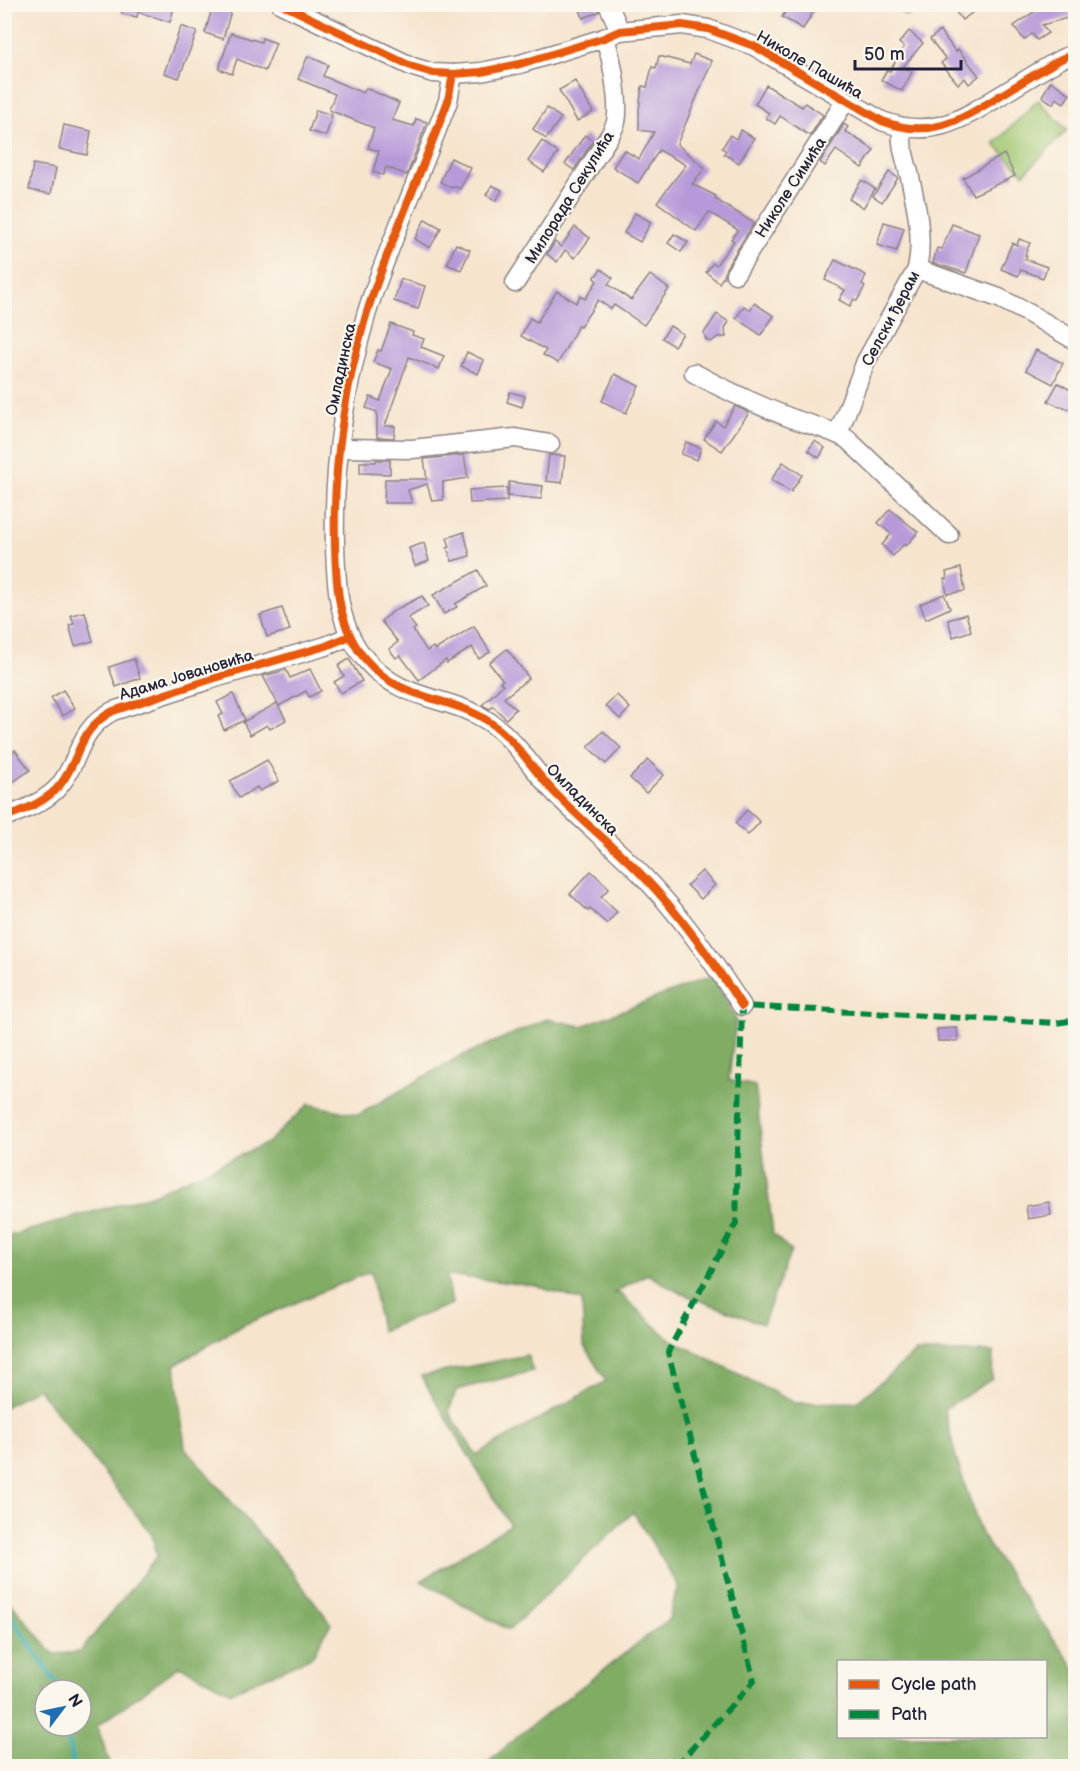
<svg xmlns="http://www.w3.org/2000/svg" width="1080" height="1771" viewBox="0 0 1080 1771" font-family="'Balsamiq Sans',sans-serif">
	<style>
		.green { fill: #a0c772; stroke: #617456; stroke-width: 1.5 }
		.forest { fill: #80ac64; stroke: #516750; stroke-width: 1.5; fill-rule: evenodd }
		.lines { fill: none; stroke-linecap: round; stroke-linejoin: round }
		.stream { stroke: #3badb6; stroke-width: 4.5 }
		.building { fill: #b699d9 }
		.minor-casing { stroke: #8c8384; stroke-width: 21 }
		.minor { stroke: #fff; stroke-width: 18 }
		.quiet { stroke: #00873e; stroke-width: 6; stroke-dasharray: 12 6; stroke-linecap: butt }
		.cycleway-casing { stroke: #fbf7ec; stroke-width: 11 }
		.cycleway { stroke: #e8590c; stroke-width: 8 }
		.labels { text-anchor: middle; stroke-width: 4.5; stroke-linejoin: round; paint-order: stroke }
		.street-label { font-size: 16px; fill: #22223b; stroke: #fbf7ec }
	</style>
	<rect width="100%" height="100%" fill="#fbf7ec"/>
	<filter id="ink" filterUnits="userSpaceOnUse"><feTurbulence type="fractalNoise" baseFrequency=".0167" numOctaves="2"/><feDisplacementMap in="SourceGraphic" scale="12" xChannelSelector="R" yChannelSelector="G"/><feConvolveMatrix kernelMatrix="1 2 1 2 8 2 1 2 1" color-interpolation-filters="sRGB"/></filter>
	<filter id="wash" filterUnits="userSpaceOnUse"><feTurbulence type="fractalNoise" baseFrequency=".008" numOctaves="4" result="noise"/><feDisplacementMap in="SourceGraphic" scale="24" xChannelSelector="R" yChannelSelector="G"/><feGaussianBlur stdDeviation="1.35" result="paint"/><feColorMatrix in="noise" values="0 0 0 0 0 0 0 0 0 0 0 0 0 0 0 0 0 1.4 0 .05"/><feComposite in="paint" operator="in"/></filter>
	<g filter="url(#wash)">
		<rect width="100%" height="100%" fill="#f6e4cd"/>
		<!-- green -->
		<g class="green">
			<polygon points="888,5 917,4 917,5 908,16"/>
			<polygon points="1038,100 1067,130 1024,174 994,144"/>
		</g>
		<!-- forest -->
		<path class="forest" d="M713,976L736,1020L729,1080L755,1086L773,1234L791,1251L763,1324L680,1293L647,1274L614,1293H619L670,1339L795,1403L857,1402L916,1352H993L992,1379L944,1409L957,1461L981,1534L1030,1606L1075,1668V1766H484L518,1736L669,1619L678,1585L633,1512L509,1630L421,1581L510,1525L421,1376L527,1355L533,1371L456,1390L449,1412L476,1455L606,1381L584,1346L582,1301L536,1286L447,1275L452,1304L381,1331L371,1271L243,1325L175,1365L185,1448L289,1569L331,1623L312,1657L231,1692L180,1666L97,1726L111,1766H5L4,1595L54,1654L80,1652L157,1556L152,1535L38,1388L5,1407V1237L151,1195L267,1143L309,1104L358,1115L457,1058L547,1019L582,1026ZM838,1662H1046V1736H838ZM45,1690H81V1726H45Z"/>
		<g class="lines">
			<!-- stream -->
			<g class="stream">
				<polyline points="4,1606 61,1690"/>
				<polyline points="64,1726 74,1766"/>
			</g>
		</g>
		<g id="blocks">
			<!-- building -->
			<g class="building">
				<polygon points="122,4 175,4 170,22 138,12 137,17 122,14"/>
				<polygon points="578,4 597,4 599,12 583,18"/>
				<polygon points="790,4 802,4 814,11 803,29 782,17"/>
				<polygon points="950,4 966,4 972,13 962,20"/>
				<polygon points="1045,4 1076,4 1076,13 1070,14 1071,17 1042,25 1048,33 1037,40 1032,34 1024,40 1014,26"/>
				<polygon points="213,5 231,11 223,39 205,33"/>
				<polygon points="181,26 197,32 179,78 164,73"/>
				<polygon points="909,31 923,43 903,67 912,72 902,91 881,80 887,70 890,71 904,47 899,43"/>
				<polygon points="940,31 956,52 958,49 979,76 969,84 965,78 958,84 941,63 946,59 930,39"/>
				<polygon points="231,33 261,42 262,38 276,43 265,71 237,59 232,74 219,69"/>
				<polygon points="694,54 712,61 677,144 705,168 692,184 716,196 715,199 754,223 726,268 724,276 719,283 706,272 713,263 716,265 734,241 731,239 738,230 709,212 696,231 657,202 686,165 659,150 638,183 613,167 624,150 639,159 654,132 639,130 639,110 642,86 647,87 652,67 656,68 659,56 690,64"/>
				<polygon points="308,56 328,65 323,76 363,93 366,88 399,103 392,120 414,126 416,119 427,122 407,175 386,167 383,175 373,172 379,151 368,148 374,128 329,110 335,94 298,79"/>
				<polygon points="575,81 593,112 577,121 559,90"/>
				<polygon points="1051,81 1070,94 1064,103 1056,98 1053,104 1042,96"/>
				<polygon points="766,85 802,107 805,103 823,115 810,136 780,116 775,124 766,118 769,113 755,104"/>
				<polygon points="547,108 561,118 546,139 533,129"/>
				<polygon points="316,110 332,115 326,136 309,131"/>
				<polygon points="844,124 848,127 845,131 874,150 862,168 836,150 825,166 820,162"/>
				<polygon points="64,125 91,131 87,155 59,149"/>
				<polygon points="741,130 754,138 739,163 724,154 726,151 722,148 730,135 736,139"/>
				<polygon points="585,135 593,141 574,170 565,164"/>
				<polygon points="542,141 558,153 544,172 528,161"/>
				<polygon points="1004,154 1015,176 973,195 963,178"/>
				<polygon points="451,158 471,168 460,189 454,186 452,188 440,182"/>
				<polygon points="33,164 56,168 51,194 29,190"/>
				<polygon points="889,172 898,178 882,202 873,196"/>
				<polygon points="862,180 875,189 863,208 849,199"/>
				<polygon points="492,185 502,190 496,201 486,195"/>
				<polygon points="635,213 651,222 640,242 624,233"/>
				<polygon points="425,219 441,228 430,248 415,239"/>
				<polygon points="884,222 904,228 897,251 877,245"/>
				<polygon points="952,224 979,234 966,273 933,263 937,248 942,249"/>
				<polygon points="575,227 590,238 575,258 565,250 557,262 547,254 555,242 561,247"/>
				<polygon points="674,234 688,242 681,252 668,243"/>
				<polygon points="1019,239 1030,243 1025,255 1027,256 1025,259 1047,267 1043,278 1021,270 1018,276 1001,269 1012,243 1017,245"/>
				<polygon points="456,244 470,250 461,270 447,264"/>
				<polygon points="835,260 866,275 862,284 865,286 857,301 854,299 850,306 839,300 845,290 825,280"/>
				<polygon points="601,269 613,278 608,284 631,300 650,275 669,289 644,325 614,305 611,309 598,300 580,327 578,326 558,363 543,355 546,350 521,336 530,318 537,322 557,291 576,303 580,296 585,299 597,281 594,278"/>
				<polygon points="401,279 425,286 418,309 394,301"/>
				<polygon points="754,303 774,316 761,335 736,318 744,306 750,310"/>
				<polygon points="717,314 729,322 725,328 726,337 718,337 711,342 706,340 704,333"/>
				<polygon points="391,324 413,332 412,335 424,339 421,347 444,356 439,369 409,357 385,426 395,426 394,438 377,437 377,412 366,408 370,397 380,401 392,369 373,362 378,350 381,351"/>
				<polygon points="670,326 683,334 674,346 662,338"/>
				<polygon points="1036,350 1063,363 1053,384 1026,370"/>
				<polygon points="467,352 484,360 478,374 461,366"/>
				<polygon points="615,374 639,386 626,413 602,401"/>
				<polygon points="1058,383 1076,393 1076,412 1061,406 1060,407 1048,401"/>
				<polygon points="510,392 525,396 522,407 507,402"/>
				<polygon points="735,406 749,413 722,451 704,439 716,421 723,426"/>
				<polygon points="815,441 825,448 819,458 808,450"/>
				<polygon points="686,442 701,448 697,460 681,454"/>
				<polygon points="464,455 468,478 443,482 443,500 432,501 427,484 408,490 412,503 384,503 385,479 427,479 424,459"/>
				<polygon points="549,455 565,456 562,483 546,481"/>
				<polygon points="376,460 390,460 390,474 360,473 360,462 376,462"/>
				<polygon points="783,462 802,475 791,492 771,480"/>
				<polygon points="509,482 543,486 541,499 508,496"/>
				<polygon points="507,488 507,501 470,503 469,490"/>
				<polygon points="890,509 918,532 906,546 904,544 893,556 882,545 891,534 878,523"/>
				<polygon points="464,532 470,556 452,561 447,548 450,547 447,538"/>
				<polygon points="424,543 429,561 415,566 409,548"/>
				<polygon points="961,568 965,591 947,594 944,579 947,579 946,572"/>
				<polygon points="478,570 486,586 455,604 457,607 444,614 433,595"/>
				<polygon points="944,594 950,608 926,619 920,604"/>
				<polygon points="422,596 428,606 408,618 416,628 413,630 427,651 433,647 435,650 474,626 490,652 479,659 472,647 447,663 446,660 419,680 400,655 396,658 389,649 398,642 381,621 395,610"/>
				<polygon points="282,608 290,630 267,637 260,615"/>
				<polygon points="85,612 93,641 75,646 69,625 74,624 71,615"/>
				<polygon points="966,614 971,631 953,637 948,620"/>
				<polygon points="507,649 529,678 504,698 516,709 506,719 493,706 490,709 482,705 503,685 500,682 503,680 489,663"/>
				<polygon points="134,659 140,678 116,687 109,667"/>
				<polygon points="349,659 362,681 341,693 334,682 344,676 338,666"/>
				<polygon points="310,669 321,691 309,697 306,691 279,706 263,676 286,670 290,678"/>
				<polygon points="63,690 75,708 63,716 51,698"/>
				<polygon points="233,694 245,720 224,730 218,716 223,714 217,702"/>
				<polygon points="617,695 630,708 620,719 606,706"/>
				<polygon points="277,703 286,720 270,729 267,725 250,735 243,722"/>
				<polygon points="603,731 621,748 606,764 588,747"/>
				<polygon points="15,750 30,770 10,784 4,776 4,758"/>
				<polygon points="267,760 279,781 260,791 257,787 239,798 230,781"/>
				<polygon points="648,760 664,775 646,793 630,778"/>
				<polygon points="747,810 760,822 748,835 735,823"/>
				<polygon points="591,871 609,888 601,897 617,912 607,924 590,909 588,911 570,894"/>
				<polygon points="702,871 715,885 701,899 687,885"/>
				<polygon points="957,1028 958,1041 938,1041 937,1029"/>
				<polygon points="1049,1202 1051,1215 1028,1219 1026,1206"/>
			</g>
		</g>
	</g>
	<g filter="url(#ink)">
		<use href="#blocks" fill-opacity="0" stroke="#8c8384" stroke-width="1.5"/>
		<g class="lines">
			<!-- minor casing -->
			<g class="minor-casing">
				<g id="minor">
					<path d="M281,4L413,67L433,73L453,74L481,72L520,64L604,38L620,31L682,25L708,29L754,46L882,121C929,139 958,122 998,97C1019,84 1040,71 1061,59L1076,53"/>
					<polyline points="608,4 620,31"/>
					<path d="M453,74L448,101C432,143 415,184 399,225C387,256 374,287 365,319C344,392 333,469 335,544C336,585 338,628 366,660C403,703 446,694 488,721C516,739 533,771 556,794C583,822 614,846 641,874C680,914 712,960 742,1006"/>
					<polyline points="917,269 999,298 1030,314 1076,341"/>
					<polyline points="735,274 846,100"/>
					<path d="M515,283L610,135C612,131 615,126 616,122C620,105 612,54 604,38"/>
					<path d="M694,373C725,390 757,405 791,418C810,425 830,429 847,439L949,535"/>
					<path d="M838,434L866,361L917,269C924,237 916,204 909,173C905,158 900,143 902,127"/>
					<polyline points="340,448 412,449 515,438 550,444"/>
					<path d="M4,817C23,811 48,800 60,785C82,757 77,730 113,711L215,678L326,646L350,636"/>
				</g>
			</g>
			<!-- minor -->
			<use href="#minor" class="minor"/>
			<!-- quiet -->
			<polyline class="quiet" points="676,1766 754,1681 668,1352 736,1223 742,1006 1056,1023 1076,1020"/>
			<!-- cycleway casing -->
			<g class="cycleway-casing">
				<g id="cycleway">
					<path d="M281,4L413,67L433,73L453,74L481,72L520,64L604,38L620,31L682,25L708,29L754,46L882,121C929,139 958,122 998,97C1019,84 1040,71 1061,59L1076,53"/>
					<path d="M453,74L448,101C432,143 415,184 399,225C387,256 374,287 365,319C344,392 333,469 335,544C336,585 338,628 366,660C403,703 446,694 488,721C516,739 533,771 556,794C583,822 614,846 641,874C680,914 712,960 742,1006"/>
					<path d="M4,817C23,811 48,800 60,785C82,757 77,730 113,711L215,678L326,646L350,636"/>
				</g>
			</g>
			<!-- cycleway -->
			<use href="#cycleway" class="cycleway"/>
		</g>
	</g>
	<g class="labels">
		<!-- street labels -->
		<g class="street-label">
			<text transform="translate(810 64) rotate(30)" y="6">Николе Пашића</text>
			<text transform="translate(790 187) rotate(-57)" y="6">Николе Симића</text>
			<text transform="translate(569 197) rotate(-58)" y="6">Милорада Секулића</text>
			<text transform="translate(890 318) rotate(-62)" y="6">Селски ђерам</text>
			<text transform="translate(340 369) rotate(-78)" y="6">Омладинска</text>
			<text transform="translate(186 674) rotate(-17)" y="6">Адама Јовановића</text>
			<text transform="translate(583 799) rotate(45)" y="6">Омладинска</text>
		</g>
	</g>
	<!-- margin -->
	<rect width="1080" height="1771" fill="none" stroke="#fbf7ec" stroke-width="24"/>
	<!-- legend -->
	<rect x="837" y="1660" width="210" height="78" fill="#fbf7ec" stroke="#a4a2a5" stroke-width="1.5"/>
	<rect x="849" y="1680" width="30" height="9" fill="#e8590c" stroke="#a4a2a5" stroke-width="1.5"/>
	<text x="891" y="1690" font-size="18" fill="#22223b">Cycle path</text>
	<rect x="849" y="1710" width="30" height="9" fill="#00873e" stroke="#a4a2a5" stroke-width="1.5"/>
	<text x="891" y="1720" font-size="18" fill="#22223b">Path</text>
	<!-- north arrow -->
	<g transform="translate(63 1708) rotate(58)"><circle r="28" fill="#fbf7ec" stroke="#a4a2a5" stroke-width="1.5"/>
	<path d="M0-4.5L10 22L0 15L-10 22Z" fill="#1f6fb2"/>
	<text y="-9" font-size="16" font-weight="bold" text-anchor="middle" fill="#22223b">N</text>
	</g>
	<!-- scale -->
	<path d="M855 60v9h106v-9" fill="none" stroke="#22223b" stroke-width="3"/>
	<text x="864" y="60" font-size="18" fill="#22223b" stroke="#fbf7ec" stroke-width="4.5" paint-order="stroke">50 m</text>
</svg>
